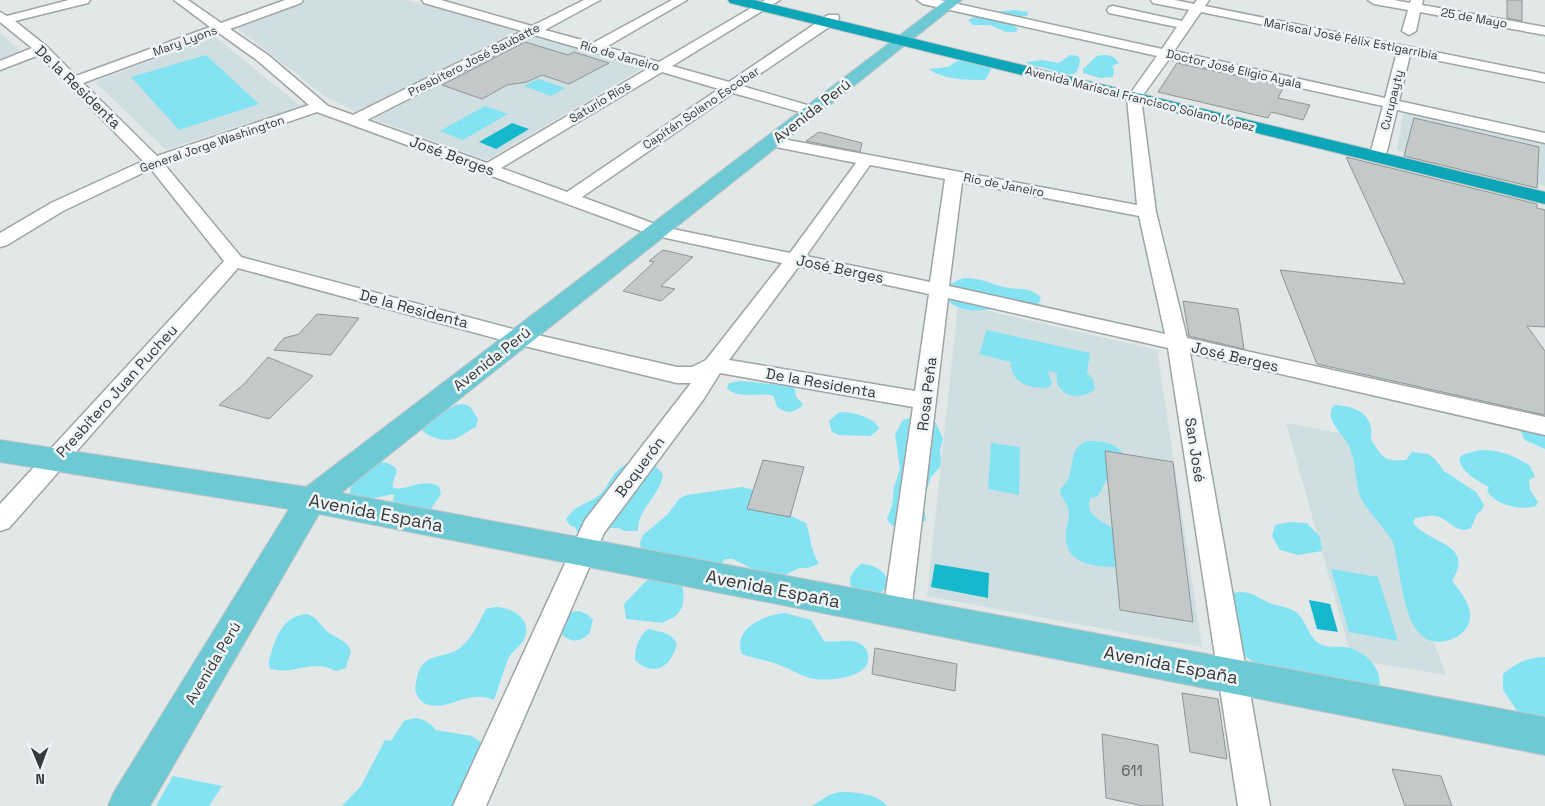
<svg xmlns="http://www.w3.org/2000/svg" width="1545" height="806" viewBox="0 0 1545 806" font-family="'Space Grotesk',sans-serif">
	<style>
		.built { fill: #cfdee0 }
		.green { fill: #83e3f3 }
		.water { fill: #15b8cc }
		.building { fill: #c3c9c9; stroke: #8f9495 }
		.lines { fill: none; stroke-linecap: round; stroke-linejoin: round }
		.minor-casing { stroke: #9fa4a5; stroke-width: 3 }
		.major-casing { stroke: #c3c3c4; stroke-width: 2 }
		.highway-casing { stroke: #c3c3c4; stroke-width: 2 }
		.minor { fill: #fff; fill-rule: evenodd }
		.major { fill: #6dcad4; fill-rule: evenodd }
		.highway { fill: #0ca6b8; fill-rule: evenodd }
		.labels { text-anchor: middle; stroke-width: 5; stroke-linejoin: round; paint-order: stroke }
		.far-street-label { font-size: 12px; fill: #363839; stroke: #eff5f6 }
		.street-label { font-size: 15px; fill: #363839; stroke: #eff5f6 }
		.near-number-label { font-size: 15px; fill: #595c5d }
		.near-street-label { font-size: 18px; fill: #363839; stroke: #eff5f6 }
	</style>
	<rect width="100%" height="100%" fill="#e2e7e8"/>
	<!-- built -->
	<g class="built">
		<polygon points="309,0 407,0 516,31 448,66 465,72 535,36 643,68 487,160 373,119 460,74 444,69 356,112 327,97 166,150 95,82 214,36 299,105 326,97 236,27"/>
		<polygon points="0,33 23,53 0,63"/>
		<polygon points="1404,112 1545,144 1545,186 1397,150"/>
		<polygon points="958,304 1157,350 1202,647 927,596"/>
		<polygon points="1286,423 1355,436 1446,675 1352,659"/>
	</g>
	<!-- green -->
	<g class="green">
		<polygon points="1015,10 1028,12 1027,16 1012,18 1009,22 1018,29 1016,32 1006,32 990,25 973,25 968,20 983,13"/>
		<polygon points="206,55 259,104 179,130 131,77"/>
		<path d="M1070,55L1078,56L1080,60L1078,70L1074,74C1059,75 1058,71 1045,68C1038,66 1031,67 1026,62L1042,60L1059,63Z"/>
		<path d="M1097,56C1106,54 1114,55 1119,63L1112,66L1114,70L1113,77L1100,78L1083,73V69Z"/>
		<path d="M966,60L990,64L992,68L985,80C967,80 944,80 929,69L948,67L957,61Z"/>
		<polygon points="538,79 565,88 551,96 524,86"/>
		<polygon points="485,106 508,114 463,140 440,131"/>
		<path d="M965,278C979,278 987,282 1000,286C1013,291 1030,285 1041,298L1038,305C1027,307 1017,307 1006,308C980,310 961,316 941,295C945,286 956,280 965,278Z"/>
		<path d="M987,330L1090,353L1087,373L1093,379L1095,389C1080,403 1053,395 1057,373L1048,371L1052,383L1048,388C1029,388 1011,384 1011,362L979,354Z"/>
		<path d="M740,381L791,386L795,389L796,397L802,403V406C793,413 787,414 777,407L774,397L771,395C758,393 736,399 727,388L729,383Z"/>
		<path d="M455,405C470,402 471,408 478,419L476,427C468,430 462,437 454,439C443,442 427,437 420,428Z"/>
		<path d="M1334,405C1356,406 1375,414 1371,440C1383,457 1383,462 1406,460L1412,452L1428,454L1435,459L1444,471L1476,492L1484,505L1482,510L1477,514L1471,528C1456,534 1452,522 1439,517C1432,514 1423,517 1415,518L1413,523C1431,545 1475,543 1452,581C1459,590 1469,601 1470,614C1472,635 1442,649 1425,638C1405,626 1401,579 1396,557C1395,551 1395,544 1391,539C1383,526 1365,509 1360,496C1354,478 1357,462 1348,444C1341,432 1323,418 1334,405Z"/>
		<path d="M845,412C855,413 877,419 879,429L870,436L839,435L832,432L829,421L838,413Z"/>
		<path d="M917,416L931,418L936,423L943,439L940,449L941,461L940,467L931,477L923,501L926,520C915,531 894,533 887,519L892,506L894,487L900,469L895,434L903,420Z"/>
		<polygon points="1545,419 1545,449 1525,440 1520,430 1523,421"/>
		<path d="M1087,441C1103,441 1118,442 1125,458L1120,469L1106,481L1098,496L1091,498C1081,514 1107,524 1118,531L1123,552L1115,567C1096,567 1067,564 1066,539C1065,530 1069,522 1069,512C1068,504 1061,498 1060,490C1063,486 1068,482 1069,476C1074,462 1070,448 1087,441Z"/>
		<polygon points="991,443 1020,447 1019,495 988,489"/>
		<path d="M1480,450C1499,450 1514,455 1530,466L1535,477L1529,480L1530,490L1538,502L1536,506C1520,511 1496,505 1487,491L1489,487C1476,480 1464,474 1459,460L1462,455Z"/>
		<path d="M633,461C645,463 657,463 663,475C660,496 637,509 638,531H625L619,528H610L604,533H578L575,527L571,526L566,520C573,506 585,505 597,497C611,487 610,469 633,461Z"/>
		<path d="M381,462L388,463L396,468C398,475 391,481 393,488C409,491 420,478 439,486L441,494L430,510L393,504L394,494L365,500L351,496C346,481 368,465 381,462Z"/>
		<path d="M742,487L757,491L785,513L806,523C811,538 811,551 819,564L808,568H799L783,576L757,571L733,559H725L716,572L641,549L640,542L643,535L667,515L680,498L687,495Z"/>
		<polygon points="1290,522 1307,523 1320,537 1322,551 1298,555 1280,550 1272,536 1275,525"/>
		<path d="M861,564C877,563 899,580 881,592C876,595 865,595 858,597C846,584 848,574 861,564Z"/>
		<polygon points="1331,569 1378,577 1398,641 1349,632"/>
		<path d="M665,575L680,580C685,592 686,609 674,617C670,619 667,620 663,623L626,619L624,604L648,579Z"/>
		<path d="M1243,592C1255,593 1261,600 1272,604C1282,607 1292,607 1300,616C1307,624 1309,638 1320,644C1328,649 1341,645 1350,648C1369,654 1385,672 1378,692L1261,667L1243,655L1227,593Z"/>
		<path d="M495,607C513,607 535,621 523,641C519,648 510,653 508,659C503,672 499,686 494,700C468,689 451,710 430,705C423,704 419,700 416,693C414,688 416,684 417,678C422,650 447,660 461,647C473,637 479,622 486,609Z"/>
		<path d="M579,611L587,614L593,620L589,635L588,634C580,643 571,642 562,635C561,624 563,619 570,612Z"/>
		<path d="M785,613L811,620L824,641C836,643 848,638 859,643C864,646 867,649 868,655C872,678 831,681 815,679C802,677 791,669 779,665C767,660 754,659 742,654C732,629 764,615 785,613Z"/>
		<path d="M307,614C318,617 320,626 329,633C338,639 346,640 351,651L346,668L336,671C321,662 306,667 290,670C283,671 276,670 270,669C268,662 269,660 271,654C277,634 284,616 307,614Z"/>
		<path d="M648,629C661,632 671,632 677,644C671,667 654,678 635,660C635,648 638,637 648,629Z"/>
		<path d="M1545,657V749L1529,729L1503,690V674C1516,663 1528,657 1545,657Z"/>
		<path d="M414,718C424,719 429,722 436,730L472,736L486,746L471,806H342L361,786L385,740L391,741L404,721Z"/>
		<polygon points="173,776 222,786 209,806 156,806"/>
		<path d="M839,792C854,792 877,793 887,806H812L829,795Z"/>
	</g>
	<!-- water -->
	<g class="water">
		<polygon points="512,123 529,129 496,149 479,142"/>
		<polygon points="935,564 989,573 988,598 931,587"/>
		<polygon points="1309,600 1330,604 1338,632 1317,629"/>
	</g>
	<!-- building -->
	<g class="building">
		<polygon points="1507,0 1522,0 1522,21 1507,18"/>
		<polygon points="525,42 568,55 574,52 609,63 569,84 542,75 527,82 507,85 482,99 442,85"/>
		<polygon points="1177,63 1284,86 1278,98 1310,105 1303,120 1271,112 1268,118 1158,92"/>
		<polygon points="1414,118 1539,147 1537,188 1404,156"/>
		<polygon points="819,132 862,143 860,152 806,141"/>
		<polygon points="1346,157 1537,204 1537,208 1545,210 1545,327 1527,326 1545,351 1545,415 1317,364 1280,270 1405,284"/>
		<polygon points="663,250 693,257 661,286 675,289 661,301 623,291 654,262 649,261"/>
		<polygon points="1183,301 1238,309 1244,349 1189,336"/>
		<polygon points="317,314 359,318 331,355 274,350 284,338 299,334"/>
		<polygon points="268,357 313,376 269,419 219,405 244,384"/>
		<polygon points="1105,451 1173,462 1193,622 1120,610"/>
		<polygon points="763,460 804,467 790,517 747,509"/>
		<polygon points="875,648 957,664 955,691 872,674"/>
		<polygon points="1182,693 1218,699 1227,759 1190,752"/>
		<polygon points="1102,734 1158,745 1163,806 1143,806 1106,798"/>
		<polygon points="1392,769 1441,776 1452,806 1405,806"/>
	</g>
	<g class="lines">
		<!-- minor casing -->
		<g class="minor-casing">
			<g id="minor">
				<path d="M69,0H90L88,3L15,21L46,46L76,76L210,27L174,0H188L221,23L285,0H303L301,3L230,29L268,55L328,106L353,115L522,31L424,3L422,0H441L532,26L584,0H600L545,30L593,43L672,0H687L606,47L659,62L765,0H780L672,66L729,82L828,15H838L839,18L838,21L742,86L817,108L820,111L817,114H807L733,93L582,197L663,227L790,253L856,163L766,145L764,142L766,139L772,137L1137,205L1127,98L1157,56L923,4L917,0H940L1162,49L1177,27L1109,13L1107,10L1109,7L1113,6L1182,21L1189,10L1153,3L1151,0H1175L1194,4L1197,0H1209L1205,6L1545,74V82L1410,55L1399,101L1545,133V143L1397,110L1387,151L1385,154H1373L1371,151L1383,106L1169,59L1141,98L1156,212L1187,338L1545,417V435L1190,353L1270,806H1238L1168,348L948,298L911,612L907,621L897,624L887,621L883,612L913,407L720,373L703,400L604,533L486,806H453L585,520L691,383H677L520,345L238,268L9,528L0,531V504L224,261L151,169L63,211L7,245L0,247V233L51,203L143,161L39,55L0,70V61L32,48L0,22V12L7,16ZM1201,12L1397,52L1385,98L1174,51ZM219,33L258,61L309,105L157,156L83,83ZM534,35L649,68L487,163L367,120ZM662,72L719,89L567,192L501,168ZM317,112L652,235L782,263L706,360L692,367H677L520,331L241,257L164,164ZM870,165L945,179L930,282L806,256ZM962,182L1139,216L1165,334L949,286ZM799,266L929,294L915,391L729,360Z"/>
				<polygon points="1368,0 1394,0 1410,3 1411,0 1423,0 1422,5 1545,27 1545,35 1420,12 1416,31 1409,35 1402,31 1408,10 1374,4"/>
			</g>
		</g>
		<!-- major casing -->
		<g class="major-casing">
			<polygon id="major" points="946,0 962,0 341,493 1545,717 1545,755 319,514 150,806 108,806 114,792 289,509 0,462 0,440 306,487"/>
		</g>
		<!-- highway casing -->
		<g class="highway-casing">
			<polygon id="highway" points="728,0 754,0 1545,192 1545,204 730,3"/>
		</g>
		<!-- minor -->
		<use href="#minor" class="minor"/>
		<!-- major -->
		<use href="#major" class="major"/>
		<!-- highway -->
		<use href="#highway" class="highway"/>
	</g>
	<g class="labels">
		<!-- far-street labels -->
		<g class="far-street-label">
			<text transform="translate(1474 18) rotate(10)" y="4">25 de Mayo</text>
			<text transform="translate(1351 39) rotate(11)" y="4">Mariscal José Félix Estigarribia</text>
			<text transform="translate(185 41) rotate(-20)" y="4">Mary Lyons</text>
			<text transform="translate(620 56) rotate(16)" y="4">Río de Janeiro</text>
			<text transform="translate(474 60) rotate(-27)" y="4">Presbítero José Saubatte</text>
			<text transform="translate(1234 69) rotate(13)" y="4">Doctor José Eligio Ayala</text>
			<text transform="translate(1140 99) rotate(14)" y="4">Avenida Mariscal Francisco Solano López</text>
			<text transform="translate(1392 100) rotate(-76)" y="4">Curupayty</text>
			<text transform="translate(600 102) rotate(-31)" y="4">Saturio Ríos</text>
			<text transform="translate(701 108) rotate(-34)" y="4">Capitán Solano Escobar</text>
			<text transform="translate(212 144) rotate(-19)" y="4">General Jorge Washington</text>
			<text transform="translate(1004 185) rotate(11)" y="4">Río de Janeiro</text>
		</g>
		<!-- street labels -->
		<g class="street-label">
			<text transform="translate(78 87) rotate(44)" y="5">De la Residenta</text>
			<text transform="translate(812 111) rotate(-38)" y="5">Avenida Perú</text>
			<text transform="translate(452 156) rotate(20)" y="5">José Berges</text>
			<text transform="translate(840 269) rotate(12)" y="5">José Berges</text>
			<text transform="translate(414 309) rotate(15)" y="5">De la Residenta</text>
			<text transform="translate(1235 357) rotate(13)" y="5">José Berges</text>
			<text transform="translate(492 359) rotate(-38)" y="5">Avenida Perú</text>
			<text transform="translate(821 383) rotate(10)" y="5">De la Residenta</text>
			<text transform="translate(117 391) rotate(-48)" y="5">Presbítero Juan Pucheu</text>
			<text transform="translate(927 394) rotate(-83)" y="5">Rosa Peña</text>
			<text transform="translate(1195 450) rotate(81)" y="5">San José</text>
			<text transform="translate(640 467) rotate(-53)" y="5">Boquerón</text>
			<text transform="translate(213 663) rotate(-59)" y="5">Avenida Perú</text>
		</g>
		<!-- near-number labels -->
		<g class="near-number-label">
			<text x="1132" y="776">611</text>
		</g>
		<!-- near-street labels -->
		<g class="near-street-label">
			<text transform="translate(376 513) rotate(11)" y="6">Avenida España</text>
			<text transform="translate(773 589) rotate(11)" y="6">Avenida España</text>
			<text transform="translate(1171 665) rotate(11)" y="6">Avenida España</text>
		</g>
	</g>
	<!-- north arrow -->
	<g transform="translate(40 766) rotate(179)" stroke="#eff5f6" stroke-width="4" paint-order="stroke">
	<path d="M0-4L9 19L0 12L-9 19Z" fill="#363839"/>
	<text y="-8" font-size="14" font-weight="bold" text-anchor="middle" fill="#363839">N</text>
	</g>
</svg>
